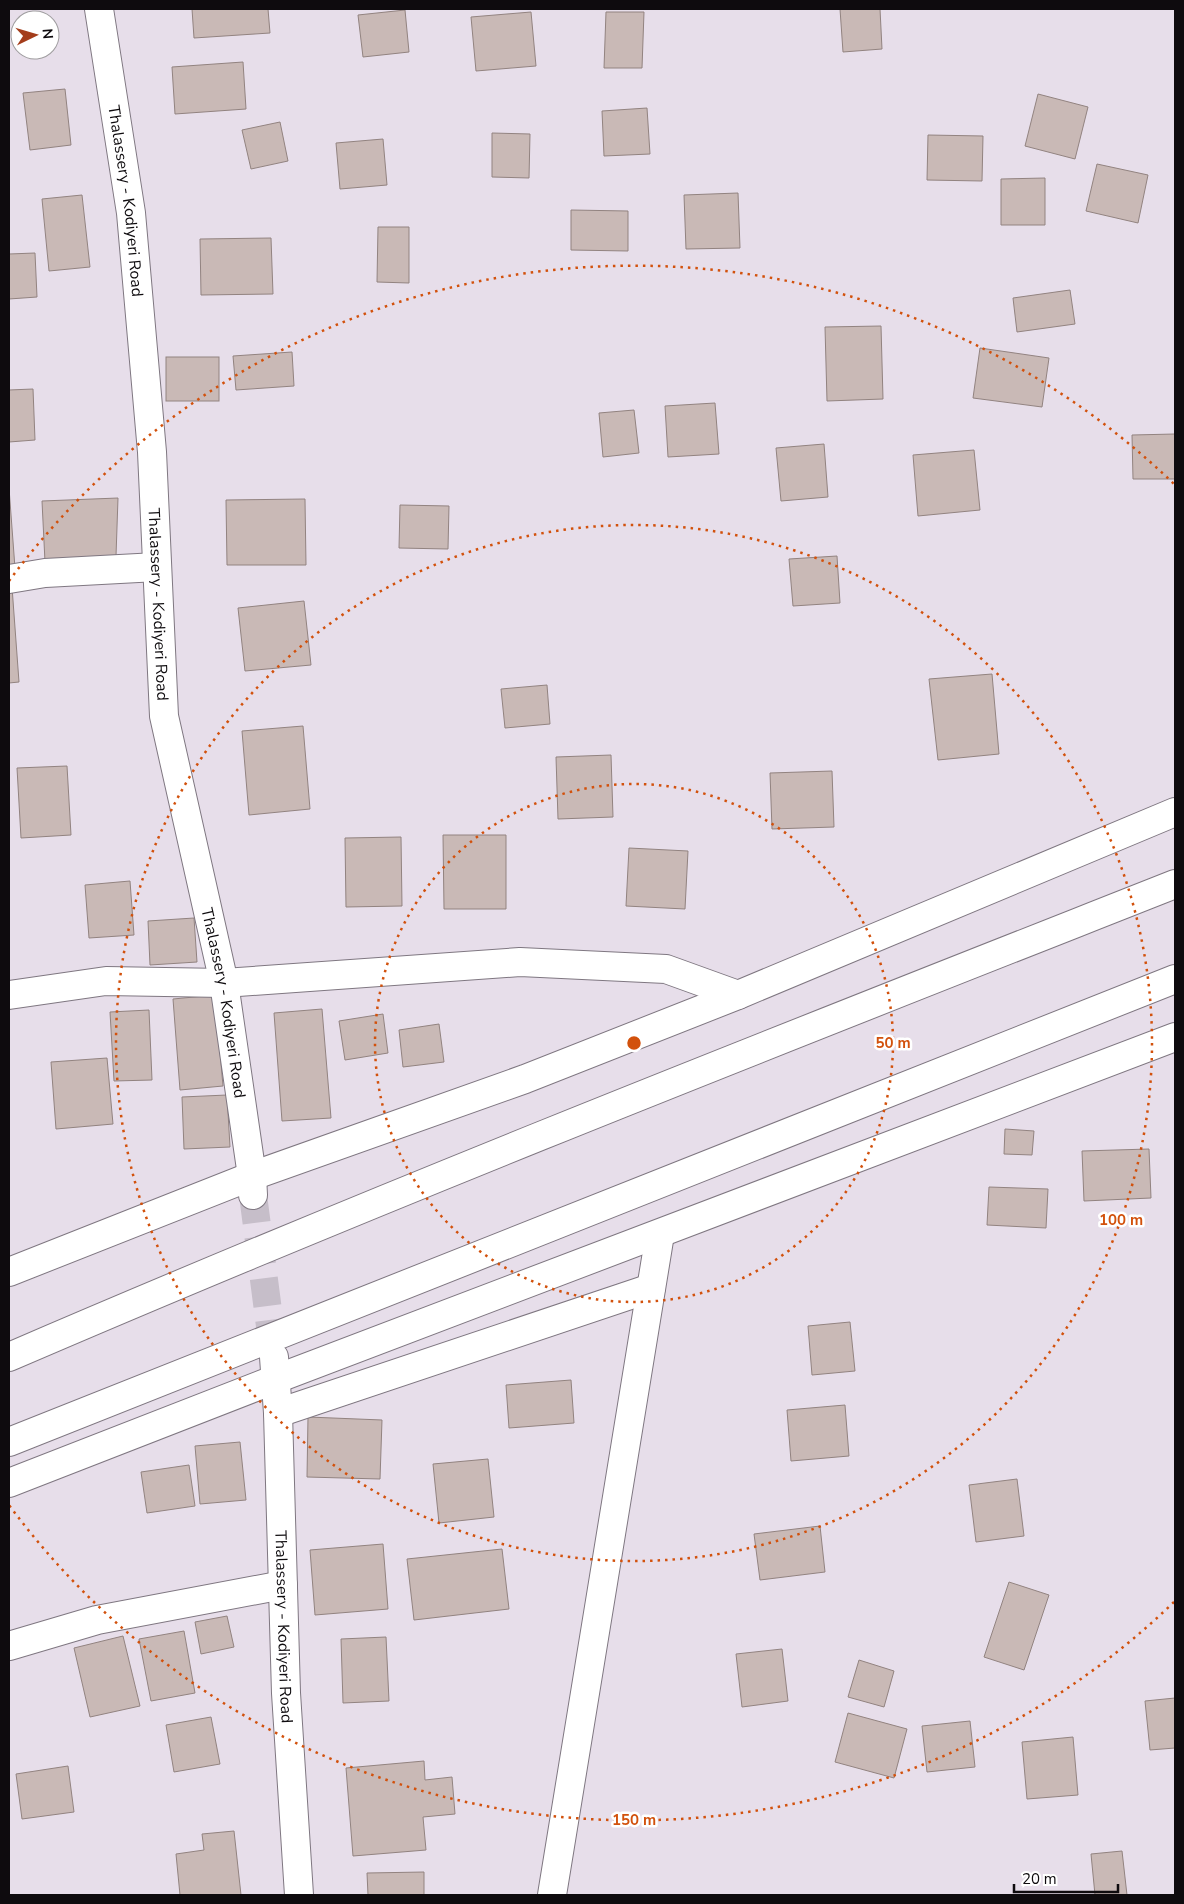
<svg xmlns="http://www.w3.org/2000/svg" width="1184" height="1904" viewBox="0 0 1184 1904" font-family="'Nunito Sans',sans-serif">
	<style>
		.building { fill: #c9b9b6; stroke: #928380 }
		.lines { fill: none; stroke-linecap: round; stroke-linejoin: round }
		.major-tunnel { stroke: #c6bec9; stroke-width: 28; stroke-dasharray: 28 14; stroke-linecap: butt }
		.minor-casing { stroke: #7f7781; stroke-width: 30 }
		.major-casing { stroke: #7f7781; stroke-width: 30 }
		.highway-casing { stroke: #7f7781; stroke-width: 30 }
		.minor { stroke: #fff; stroke-width: 28 }
		.major { stroke: #fff; stroke-width: 28 }
		.highway { stroke: #fff; stroke-width: 28 }
		.ring { fill: none; stroke: #d2510c; stroke-width: 2.5; stroke-dasharray: 2.5 5 }
		.labels { text-anchor: middle; stroke-width: 5; stroke-linejoin: round; paint-order: stroke }
		.street-label { font-size: 16px; fill: #0e0b0e; stroke: #fff }
		.centre { fill: #d2510c; stroke: #fff; stroke-width: 2.5 }
		.ring-label { font-size: 15px; text-anchor: middle; font-weight: bold; fill: #d2510c; stroke: #fff; stroke-width: 5; stroke-linejoin: round; paint-order: stroke }
	</style>
	<rect width="100%" height="100%" fill="#e7deea"/>
	<!-- building -->
	<g class="building">
		<polygon points="192,9 268,9 270,33 194,38"/>
		<polygon points="840,9 880,9 882,49 843,52"/>
		<polygon points="405,10 409,52 363,57 358,15"/>
		<polygon points="531,12 536,66 476,71 471,17"/>
		<polygon points="606,12 644,12 642,68 604,68"/>
		<polygon points="243,62 246,109 175,114 172,67"/>
		<polygon points="65,89 71,145 30,150 23,93"/>
		<polygon points="1038,94 1088,107 1075,159 1025,146"/>
		<polygon points="647,108 650,154 604,156 602,111"/>
		<polygon points="280,122 288,161 251,169 242,130"/>
		<polygon points="492,133 530,134 529,178 492,177"/>
		<polygon points="928,135 983,136 982,181 927,180"/>
		<polygon points="383,139 387,185 340,189 336,143"/>
		<polygon points="1097,164 1148,175 1138,223 1086,211"/>
		<polygon points="1045,178 1045,225 1001,225 1001,179"/>
		<polygon points="738,193 740,248 686,249 684,195"/>
		<polygon points="82,195 90,267 49,271 42,199"/>
		<polygon points="571,210 628,211 628,251 571,250"/>
		<polygon points="378,227 409,227 409,283 377,282"/>
		<polygon points="271,238 273,294 201,295 200,239"/>
		<polygon points="35,253 37,297 9,299 9,254"/>
		<polygon points="1070,290 1075,324 1017,332 1013,298"/>
		<polygon points="881,326 883,399 827,401 825,327"/>
		<polygon points="980,348 1049,358 1042,407 973,398"/>
		<polygon points="292,352 294,386 236,390 233,356"/>
		<rect x="166" y="357" width="53" height="44"/>
		<polygon points="33,389 35,440 9,442 9,390"/>
		<polygon points="715,403 719,454 668,457 665,406"/>
		<polygon points="634,410 639,453 603,457 599,413"/>
		<polygon points="1175,434 1175,479 1133,479 1132,435"/>
		<polygon points="824,444 828,497 781,501 776,448"/>
		<polygon points="974,450 980,510 918,516 913,455"/>
		<polygon points="9,488 15,568 9,568"/>
		<polygon points="118,498 116,556 45,562 42,501"/>
		<polygon points="305,499 306,565 227,565 226,500"/>
		<polygon points="400,505 449,506 448,549 399,548"/>
		<polygon points="837,556 840,603 793,606 789,559"/>
		<polygon points="9,587 12,587 19,682 9,683"/>
		<polygon points="304,601 311,665 245,671 238,608"/>
		<polygon points="992,674 999,754 938,760 929,679"/>
		<polygon points="547,685 550,724 505,728 501,689"/>
		<polygon points="303,726 310,809 249,815 242,731"/>
		<polygon points="611,755 613,817 558,819 556,757"/>
		<polygon points="67,766 71,835 21,838 17,768"/>
		<polygon points="832,771 834,827 772,829 770,773"/>
		<polygon points="443,835 506,835 506,909 444,909"/>
		<polygon points="401,837 402,906 346,907 345,838"/>
		<polygon points="629,848 688,851 685,909 626,906"/>
		<polygon points="130,881 134,935 89,938 85,885"/>
		<polygon points="194,918 197,962 150,965 148,921"/>
		<polygon points="215,995 223,1086 180,1090 173,999"/>
		<polygon points="322,1009 331,1118 282,1121 274,1013"/>
		<polygon points="149,1010 152,1080 114,1081 110,1012"/>
		<polygon points="383,1014 388,1053 345,1060 339,1021"/>
		<polygon points="439,1024 444,1062 403,1067 399,1030"/>
		<polygon points="107,1058 113,1124 56,1129 51,1062"/>
		<polygon points="227,1095 230,1147 184,1149 182,1097"/>
		<polygon points="1005,1129 1034,1131 1032,1155 1004,1154"/>
		<polygon points="1149,1149 1151,1198 1084,1201 1082,1151"/>
		<polygon points="989,1187 1048,1189 1046,1228 987,1225"/>
		<polygon points="850,1322 855,1371 812,1375 808,1326"/>
		<polygon points="571,1380 574,1423 509,1428 506,1385"/>
		<polygon points="845,1405 849,1456 791,1461 787,1410"/>
		<polygon points="308,1417 382,1420 380,1479 307,1477"/>
		<polygon points="240,1442 246,1500 200,1504 195,1446"/>
		<polygon points="488,1459 494,1517 439,1523 433,1464"/>
		<polygon points="189,1465 195,1506 147,1513 141,1472"/>
		<polygon points="1017,1479 1024,1536 976,1542 969,1485"/>
		<polygon points="820,1526 825,1572 760,1580 754,1534"/>
		<polygon points="383,1544 388,1609 315,1615 310,1550"/>
		<polygon points="502,1549 509,1609 414,1620 407,1559"/>
		<polygon points="1009,1582 1049,1595 1024,1670 984,1657"/>
		<polygon points="227,1616 234,1647 201,1654 195,1622"/>
		<polygon points="184,1631 195,1693 151,1701 139,1639"/>
		<polygon points="123,1636 140,1706 90,1717 74,1648"/>
		<polygon points="386,1637 389,1701 343,1703 341,1639"/>
		<polygon points="782,1649 788,1701 742,1707 736,1654"/>
		<polygon points="859,1660 894,1671 884,1707 848,1697"/>
		<polygon points="1175,1698 1175,1748 1150,1750 1145,1701"/>
		<polygon points="848,1713 907,1729 894,1778 835,1762"/>
		<polygon points="211,1717 220,1764 174,1772 166,1725"/>
		<polygon points="970,1721 975,1767 927,1772 922,1726"/>
		<polygon points="1073,1737 1078,1795 1027,1799 1022,1742"/>
		<polygon points="424,1761 425,1780 452,1777 455,1814 423,1817 426,1850 353,1856 346,1768"/>
		<polygon points="68,1766 74,1812 22,1819 16,1774"/>
		<polygon points="234,1831 241,1895 180,1895 176,1854 204,1850 202,1834"/>
		<polygon points="1122,1851 1127,1895 1095,1895 1091,1854"/>
		<polygon points="424,1872 424,1895 368,1895 367,1873"/>
	</g>
	<g class="lines">
		<!-- major-tunnel -->
		<polyline class="major-tunnel" points="253,1195 274,1357"/>
		<!-- minor casing -->
		<g class="minor-casing">
			<g id="minor">
				<polyline points="9,579 45,573 157,567"/>
				<polyline points="9,995 106,981 224,983 520,962 666,969 738,995"/>
				<polyline points="9,1272 252,1176 525,1079 738,995 1175,812"/>
				<polyline points="278,1413 651,1288"/>
				<polyline points="9,1483 276,1379 1175,1037"/>
				<polyline points="9,1646 97,1620 283,1585"/>
				<polyline points="552,1895 660,1234"/>
			</g>
		</g>
		<!-- major casing -->
		<g class="major-casing">
			<g id="major">
				<path id="s1" d="M99,9L131,213L152,452L164,716L224,983L252,1176L253,1195"/>
				<path id="s2" d="M274,1357L278,1413L286,1693L299,1895"/>
			</g>
		</g>
		<!-- highway casing -->
		<g class="highway-casing">
			<g id="highway">
				<path d="M9,1357C394,1191 785,1038 1175,884"/>
				<polyline points="9,1442 1175,979"/>
			</g>
		</g>
		<!-- minor -->
		<use href="#minor" class="minor"/>
		<!-- major -->
		<use href="#major" class="major"/>
		<!-- highway -->
		<use href="#highway" class="highway"/>
	</g>
	<!-- distance rings -->
	<g class="ring">
		<circle cx="634" cy="1043" r="259"/>
		<circle cx="634" cy="1043" r="518"/>
		<path d="M1174 1602A777 777 0 0 1 9 1505M9 581A777 777 0 0 1 1174 484"/>
	</g>
	<g class="labels">
		<!-- street labels -->
		<g class="street-label">
			<text dy="6" stroke="none"><textPath href="#s1" startOffset="194">Thalassery - Kodiyeri Road</textPath></text>
			<text dy="6" stroke="none"><textPath href="#s1" startOffset="599">Thalassery - Kodiyeri Road</textPath></text>
			<text dy="6" stroke="none"><textPath href="#s1" startOffset="1004">Thalassery - Kodiyeri Road</textPath></text>
			<text dy="6" stroke="none"><textPath href="#s2" startOffset="270">Thalassery - Kodiyeri Road</textPath></text>
		</g>
	</g>
	<circle cx="634" cy="1043" r="8" class="centre"/>
	<g class="ring-label">
		<text x="893" y="1048">50 m</text>
		<text x="1121" y="1225">100 m</text>
		<text x="634" y="1825">150 m</text>
	</g>
	<!-- border -->
	<rect width="1184" height="1904" fill="none" stroke="#0e0b0e" stroke-width="20"/>
	<!-- north arrow -->
	<g transform="translate(35 35) rotate(85)"><circle r="24" fill="#ffffff" stroke="#9f9d9f"/>
	<path d="M0-4L9 19L0 12L-9 19Z" fill="#a43d1b"/>
	<text y="-8" font-size="14" font-weight="bold" text-anchor="middle" fill="#0e0b0e">N</text>
	</g>
	<!-- scale -->
	<path d="M1014 1884v8h104v-8" fill="none" stroke="#0e0b0e" stroke-width="2.5"/>
	<text x="1022" y="1884" font-size="15" fill="#0e0b0e" stroke="#ffffff" stroke-width="4" paint-order="stroke">20 m</text>
</svg>
